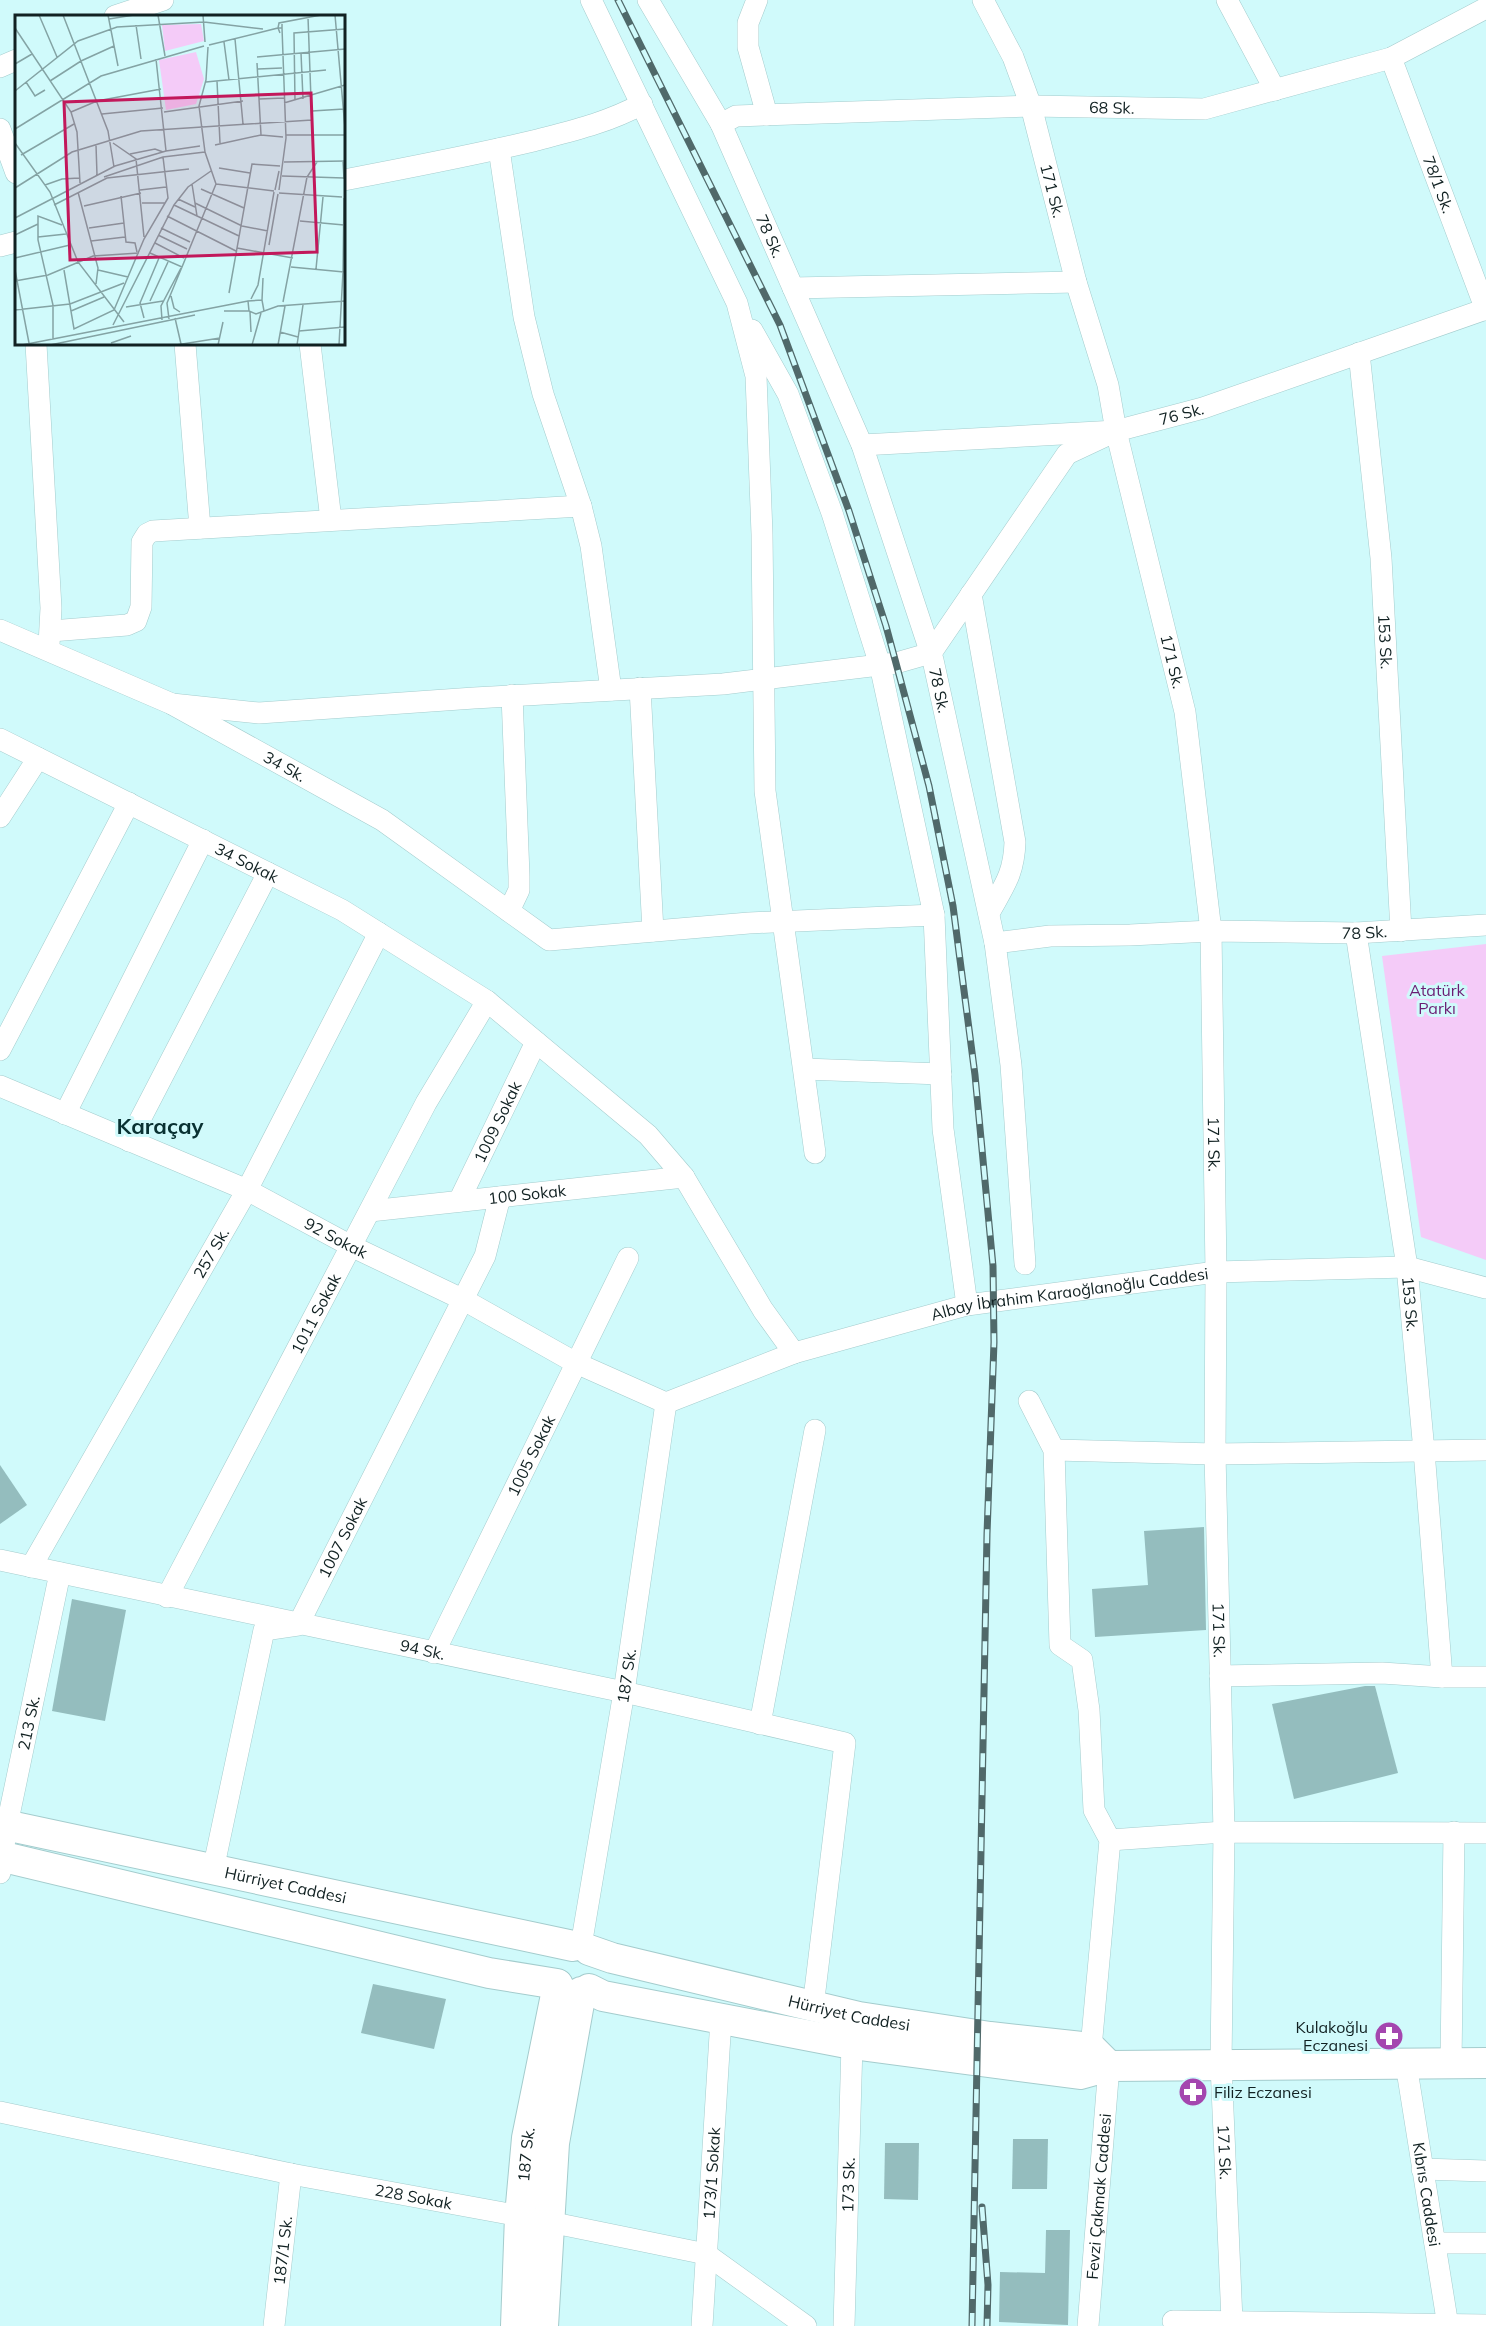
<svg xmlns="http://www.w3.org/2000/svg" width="1486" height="2326" viewBox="0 0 1486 2326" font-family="Mulish,sans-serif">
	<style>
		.green { fill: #f4cbf8 }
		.building { fill: #94bdbe }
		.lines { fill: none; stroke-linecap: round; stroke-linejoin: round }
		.street-casing { stroke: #a4cccd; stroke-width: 22 }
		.secondary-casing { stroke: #a4cccd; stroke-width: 32 }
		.street { stroke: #fff; stroke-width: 21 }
		.secondary { stroke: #fff; stroke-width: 30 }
		.rail-casing { stroke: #50696a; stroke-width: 7 }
		.rail { stroke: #d0fafb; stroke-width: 4.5; stroke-dasharray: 14; stroke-linecap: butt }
		.labels { text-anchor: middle; stroke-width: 6; stroke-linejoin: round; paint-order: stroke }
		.street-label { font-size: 16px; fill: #112122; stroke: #d0fafb }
		.park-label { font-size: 16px; fill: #6b1d73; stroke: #d0fafb }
		.poi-label { font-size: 16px; fill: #112122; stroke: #d0fafb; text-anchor: end }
		.district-label { font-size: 22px; font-weight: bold; fill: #093132; stroke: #d0fafb }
		.inset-road { fill: none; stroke: #84a3a4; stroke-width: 1.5 }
		.view { fill: #c2185b; fill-opacity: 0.15; stroke: #c2185b; stroke-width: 3 }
		.inset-edge { fill: none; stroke: #112122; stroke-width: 3 }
	</style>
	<rect width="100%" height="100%" fill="#d0fafb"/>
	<!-- green -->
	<polygon class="green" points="1486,944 1486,1260 1421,1237 1382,956"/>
	<!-- building -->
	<g class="building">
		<polygon points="0,1465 27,1505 0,1524"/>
		<polygon points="1204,1527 1206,1630 1095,1637 1092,1589 1148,1585 1144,1531"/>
		<polygon points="72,1599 126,1610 105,1721 52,1711"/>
		<polygon points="1365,1686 1375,1686 1398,1773 1294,1799 1272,1704"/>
		<polygon points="373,1984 446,1999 434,2049 361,2033"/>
		<polygon points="1013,2139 1048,2139 1047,2189 1012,2189"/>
		<polygon points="885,2143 919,2143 918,2200 884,2199"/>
		<polygon points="1046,2230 1070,2230 1068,2325 999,2322 1000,2272 1045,2273"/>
	</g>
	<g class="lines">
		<!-- street casing -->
		<g class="street-casing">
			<g id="street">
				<polyline points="591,0 737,303 756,376 762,534 765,791 815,1153"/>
				<path id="s1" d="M648,0L721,124L862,445L933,660L995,943L1011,1065L1025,1264"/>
				<polyline points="757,0 748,23 748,47 767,115"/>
				<path id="s2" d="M983,0L1013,57L1031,106L1076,282L1108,385L1116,431L1185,712L1211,931L1216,1272L1215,1454L1224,1832L1221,2064L1232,2321"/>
				<polyline points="1227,0 1275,90"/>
				<polyline points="115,16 163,0"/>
				<path id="s3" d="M1391,58L1486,310"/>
				<polyline points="0,67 16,60"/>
				<path id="s4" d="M721,124L736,116L1031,106L1204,109L1391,58L1486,8"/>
				<polyline points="0,129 16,173"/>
				<polyline points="499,149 524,317 543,394 581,506 591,546 611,690"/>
				<path d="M344,180C407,168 470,156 533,141C571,131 607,123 642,104"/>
				<polyline points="0,246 16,242"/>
				<polyline points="793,288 1076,282"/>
				<polyline points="752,330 788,394 832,513 880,665 934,915 943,1129 967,1305"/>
				<polyline points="36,344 51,608 49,645"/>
				<polyline points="185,344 200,528"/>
				<polyline points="310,344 331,520"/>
				<path id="s5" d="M1359,353L1381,558L1401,931"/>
				<path id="s6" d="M862,445L1116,431L1203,408L1486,309"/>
				<path d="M971,594L1015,842C1014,874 1004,886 989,913"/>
				<path id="s7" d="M0,630L172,704L382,820L549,940L749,923L934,915"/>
				<polyline points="51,631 127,625 136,621 141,607 142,542 147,534 153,531 581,506"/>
				<polyline points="640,688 653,931"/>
				<polyline points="172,704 259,713 474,698 723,684 896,663 931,653 1067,454 1116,431"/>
				<path id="s8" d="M0,739L342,910L487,1001L648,1135L684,1177L763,1310L794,1353"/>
				<polyline points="0,817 38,758"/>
				<polyline points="509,911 519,890 519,876 512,695"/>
				<path id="s9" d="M1356,933L1407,1267L1424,1451L1442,1677"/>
				<path id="s10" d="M995,943L1050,936L1130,935L1211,931L1356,933L1486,925"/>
				<polyline points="0,1050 129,803"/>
				<polyline points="804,1069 941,1074"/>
				<path id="s11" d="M0,1086L247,1190L351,1246L464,1300L576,1363L666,1403"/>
				<polyline points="65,1114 203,840"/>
				<polyline points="129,1141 268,873"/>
				<path id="s12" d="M459,1201L536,1042"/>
				<path id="s13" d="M370,1211L684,1177"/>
				<polyline points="1029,1401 1054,1450 1060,1645 1082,1660 1089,1710 1094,1810 1110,1840 1091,2048"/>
				<path id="s14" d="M666,1403L794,1353L967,1305L1216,1272L1407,1267L1486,1288"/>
				<polyline points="1054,1450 1215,1454 1486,1450"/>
				<path id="s15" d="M0,1560L624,1692L845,1743L813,2007"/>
				<path id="s16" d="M31,1567L247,1190L379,933"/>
				<path id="s17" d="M167,1597L426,1103L487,1001"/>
				<path id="s18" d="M434,1653L628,1258"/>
				<polyline points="1220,1676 1382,1673 1442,1677 1486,1677"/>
				<polyline points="760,1724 815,1430"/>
				<polyline points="1110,1840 1224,1832 1486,1833"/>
				<path id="s19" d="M213,1870L264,1630L298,1625L485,1256L500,1197"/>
				<path id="s20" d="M0,1873L7,1825L60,1573"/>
				<path id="s21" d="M581,1946L624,1692L666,1403"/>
				<path id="s22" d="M1406,2064L1448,2326"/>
				<polyline points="1451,2064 1454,1832"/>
				<path id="s23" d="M0,2112L291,2174L520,2216L706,2254L806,2326"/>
				<polyline points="1422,2169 1486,2171"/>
				<polyline points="1435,2243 1486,2243"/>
				<polyline points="1173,2321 1486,2325"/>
				<path id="s24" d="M274,2326L291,2174"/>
				<path id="s25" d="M702,2326L721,2019"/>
				<path id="s26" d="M844,2326L852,2044"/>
				<path id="s27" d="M1088,2326L1109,2066"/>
			</g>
		</g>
		<!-- secondary casing -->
		<g class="secondary-casing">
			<g id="secondary">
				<path id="s28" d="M0,1824L573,1946"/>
				<polyline points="0,1856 489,1973 557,1984"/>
				<path id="s29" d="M589,1950L612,1958L859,2017L990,2037L1091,2048L1109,2066"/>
				<polyline points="589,1989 603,1996 852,2044 1080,2074 1109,2066 1486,2063"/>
				<path id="s30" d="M516,2326L520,2216L527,2138L558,1985"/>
				<polyline points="543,2326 554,2143 581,1992"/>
			</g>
		</g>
		<!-- street -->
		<use href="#street" class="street"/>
		<!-- secondary -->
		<use href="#secondary" class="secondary"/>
		<!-- rail casing -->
		<g class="rail-casing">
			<g id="rail">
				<polyline points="618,0 780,325 849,511 886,626 929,786 953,906 975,1075 993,1266 994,1342 987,1534 972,2326"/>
				<polyline points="982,2207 988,2285 987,2326"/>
			</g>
		</g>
		<!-- rail -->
		<use href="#rail" class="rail"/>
	</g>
	<!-- icons -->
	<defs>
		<g id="pharmacy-disc" transform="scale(1.5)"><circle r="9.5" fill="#a446af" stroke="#d0fafb"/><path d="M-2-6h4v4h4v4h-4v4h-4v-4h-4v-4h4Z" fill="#fff"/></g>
	</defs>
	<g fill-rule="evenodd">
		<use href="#pharmacy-disc" x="1389" y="2036"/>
		<use href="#pharmacy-disc" x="1193" y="2092"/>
	</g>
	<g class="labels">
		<!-- street labels -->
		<g class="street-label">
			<text dy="6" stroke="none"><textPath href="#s4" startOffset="393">68 Sk.</textPath></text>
			<text dy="6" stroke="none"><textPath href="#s3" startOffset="135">78/1 Sk.</textPath></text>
			<text dy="6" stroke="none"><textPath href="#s2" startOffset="204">171 Sk.</textPath></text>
			<text dy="6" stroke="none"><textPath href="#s1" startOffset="266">78 Sk.</textPath></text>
			<text dy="6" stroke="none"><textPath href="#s6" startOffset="322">76 Sk.</textPath></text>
			<text dy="6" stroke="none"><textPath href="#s5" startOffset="290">153 Sk.</textPath></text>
			<text dy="6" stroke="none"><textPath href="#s2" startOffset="690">171 Sk.</textPath></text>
			<text dy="6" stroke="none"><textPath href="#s1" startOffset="752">78 Sk.</textPath></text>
			<text dy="6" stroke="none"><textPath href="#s7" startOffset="316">34 Sk.</textPath></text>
			<text dy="6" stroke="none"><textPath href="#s8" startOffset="276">34 Sokak</textPath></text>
			<text dy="6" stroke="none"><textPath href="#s10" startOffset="370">78 Sk.</textPath></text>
			<text dy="6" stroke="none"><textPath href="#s12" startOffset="88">1009 Sokak</textPath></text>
			<text dy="6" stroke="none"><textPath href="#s2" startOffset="1176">171 Sk.</textPath></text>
			<text dy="6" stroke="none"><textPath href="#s13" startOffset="158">100 Sokak</textPath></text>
			<text dy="6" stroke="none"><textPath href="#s11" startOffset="369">92 Sokak</textPath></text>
			<text dy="6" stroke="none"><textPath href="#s16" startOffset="362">257 Sk.</textPath></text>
			<text dy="6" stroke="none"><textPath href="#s14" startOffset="420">Albay İbrahim Karaoğlanoğlu Caddesi</textPath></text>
			<text dy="6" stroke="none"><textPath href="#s9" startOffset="375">153 Sk.</textPath></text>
			<text dy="6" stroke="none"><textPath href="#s17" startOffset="320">1011 Sokak</textPath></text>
			<text dy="6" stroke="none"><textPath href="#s18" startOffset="220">1005 Sokak</textPath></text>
			<text dy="6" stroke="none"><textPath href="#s19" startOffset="378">1007 Sokak</textPath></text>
			<text dy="6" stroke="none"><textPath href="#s2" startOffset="1662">171 Sk.</textPath></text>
			<text dy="6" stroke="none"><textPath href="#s15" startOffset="432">94 Sk.</textPath></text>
			<text dy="6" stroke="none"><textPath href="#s21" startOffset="274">187 Sk.</textPath></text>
			<text dy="6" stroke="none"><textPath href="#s20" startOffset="153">213 Sk.</textPath></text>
			<text dy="6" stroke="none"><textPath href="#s28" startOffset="292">Hürriyet Caddesi</textPath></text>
			<text dy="6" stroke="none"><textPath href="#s29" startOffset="268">Hürriyet Caddesi</textPath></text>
			<text dy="6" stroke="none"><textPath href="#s2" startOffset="2184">171 Sk.</textPath></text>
			<text dy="6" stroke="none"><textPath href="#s30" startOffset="172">187 Sk.</textPath></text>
			<text dy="6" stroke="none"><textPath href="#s25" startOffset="153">173/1 Sokak</textPath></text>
			<text dy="6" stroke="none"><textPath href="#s26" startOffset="141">173 Sk.</textPath></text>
			<text dy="6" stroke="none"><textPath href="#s22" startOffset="132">Kıbrıs Caddesi</textPath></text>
			<text dy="6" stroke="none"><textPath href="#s27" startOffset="130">Fevzi Çakmak Caddesi</textPath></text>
			<text dy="6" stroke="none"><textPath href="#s23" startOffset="422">228 Sokak</textPath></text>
			<text dy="6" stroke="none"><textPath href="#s24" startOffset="76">187/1 Sk.</textPath></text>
		</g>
		<!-- park labels -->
		<g class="park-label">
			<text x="1437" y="996">Atatürk<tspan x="1437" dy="18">Parkı</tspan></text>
		</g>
		<!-- poi labels -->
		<g class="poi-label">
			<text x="1368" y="2033">Kulakoğlu<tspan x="1368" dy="18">Eczanesi</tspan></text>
			<text x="1214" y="2098" text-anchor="start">Filiz Eczanesi</text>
		</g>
		<!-- district labels -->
		<g class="district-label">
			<text x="160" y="1134">Karaçay</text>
		</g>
	</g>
	<!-- overview -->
	<g transform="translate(15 15)">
		<rect width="330" height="330" fill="#d0fafb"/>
		<path d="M186,9L189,26L150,36L147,10ZM181,37L189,64L181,89L151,95L144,45Z" fill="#f4cbf8"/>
		<path class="inset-road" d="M24,0L42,42M48,0L93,116L99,152M93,0L103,51M143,0L150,41M188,0L190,27M320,0L330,113M293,2L297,112M94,4L119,0M267,9V13H263L264,8L306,0M121,10L126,44M0,13L56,97L62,117L65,168M220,24L228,109M209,27L214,65M194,30L263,13L265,18M193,32L191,65L184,91L190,137L201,169M286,38L288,84M242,42L330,34M141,44L151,136M242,48L246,120M0,49L17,39M243,54L267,53M35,66L66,46L99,31M202,66L205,128M11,67L20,81L30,75M191,67L311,55M0,76L63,26L102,12L189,7L248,14M244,84L269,83M280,86L279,18L330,14M269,88L330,70M297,96L329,94M56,97L82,86L146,74M149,97L228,86M87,99L148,93M0,114L86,61L189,31M271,120H330M0,128L35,177L63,247L109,307M98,128L121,144L129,222M81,130L82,160M200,130L246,120L268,122M115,139L140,134L148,137M6,140L59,109M328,146L329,164M269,147L330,146M204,153L235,158M267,161L329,163M89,162L148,142L190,137M177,169L182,201M201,169L259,176M30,170L47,164L64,163M0,173L57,137L126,116L297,105M186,174L229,193M125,175L151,172M260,175L264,156M264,175L271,123L267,13M63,177L83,253L81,269M264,178L327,182M106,181L111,227L120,228L122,237M163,184L180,192M127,188H150M180,188L227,211L253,216M39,190L92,163L174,154M159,190L224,221M69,191L126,178M152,201L221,236M0,203L100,151L151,136L185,131M285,206L329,210M74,213L109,208M146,213L175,227M0,220L23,209M143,220L172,234M23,222L51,219M76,226L110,222M140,228L169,243M254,230L263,179M222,233L278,243M135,238L167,252L201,169M0,243L55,230M276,252L329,257M301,254L308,182M0,255L14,328M49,255L59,314L99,295L129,224L153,183L148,142M83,255L113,262M328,257L329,183M0,266L33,260L78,241L124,238M214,278L237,149L265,151M156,281L159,293L165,297M236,284L243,270L259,177M247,285L248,263M135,286L153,247M268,287L292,162L302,147M111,292L148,286M0,295L55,289L109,268M56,296L89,282M209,296H234M249,296L247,285L233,286L234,296L241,299L263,291L330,286M235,297L236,317M129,303L125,288L144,243M160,303L166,329M154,304L152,288L167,252M147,305L146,291L166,253M98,310L159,190L173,172L196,156M284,316L330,312M265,317L283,322M38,324V290L23,225V201L47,210M96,328L116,321M7,330L233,286M35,330L180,300M161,330L205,323M203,330L208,307M237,330L246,298M263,330L270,291M282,330L288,290M324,330L328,257"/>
		<path class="view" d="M296,78L302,237L55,245L49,87Z"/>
		<rect width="330" height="330" class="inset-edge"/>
	</g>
</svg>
